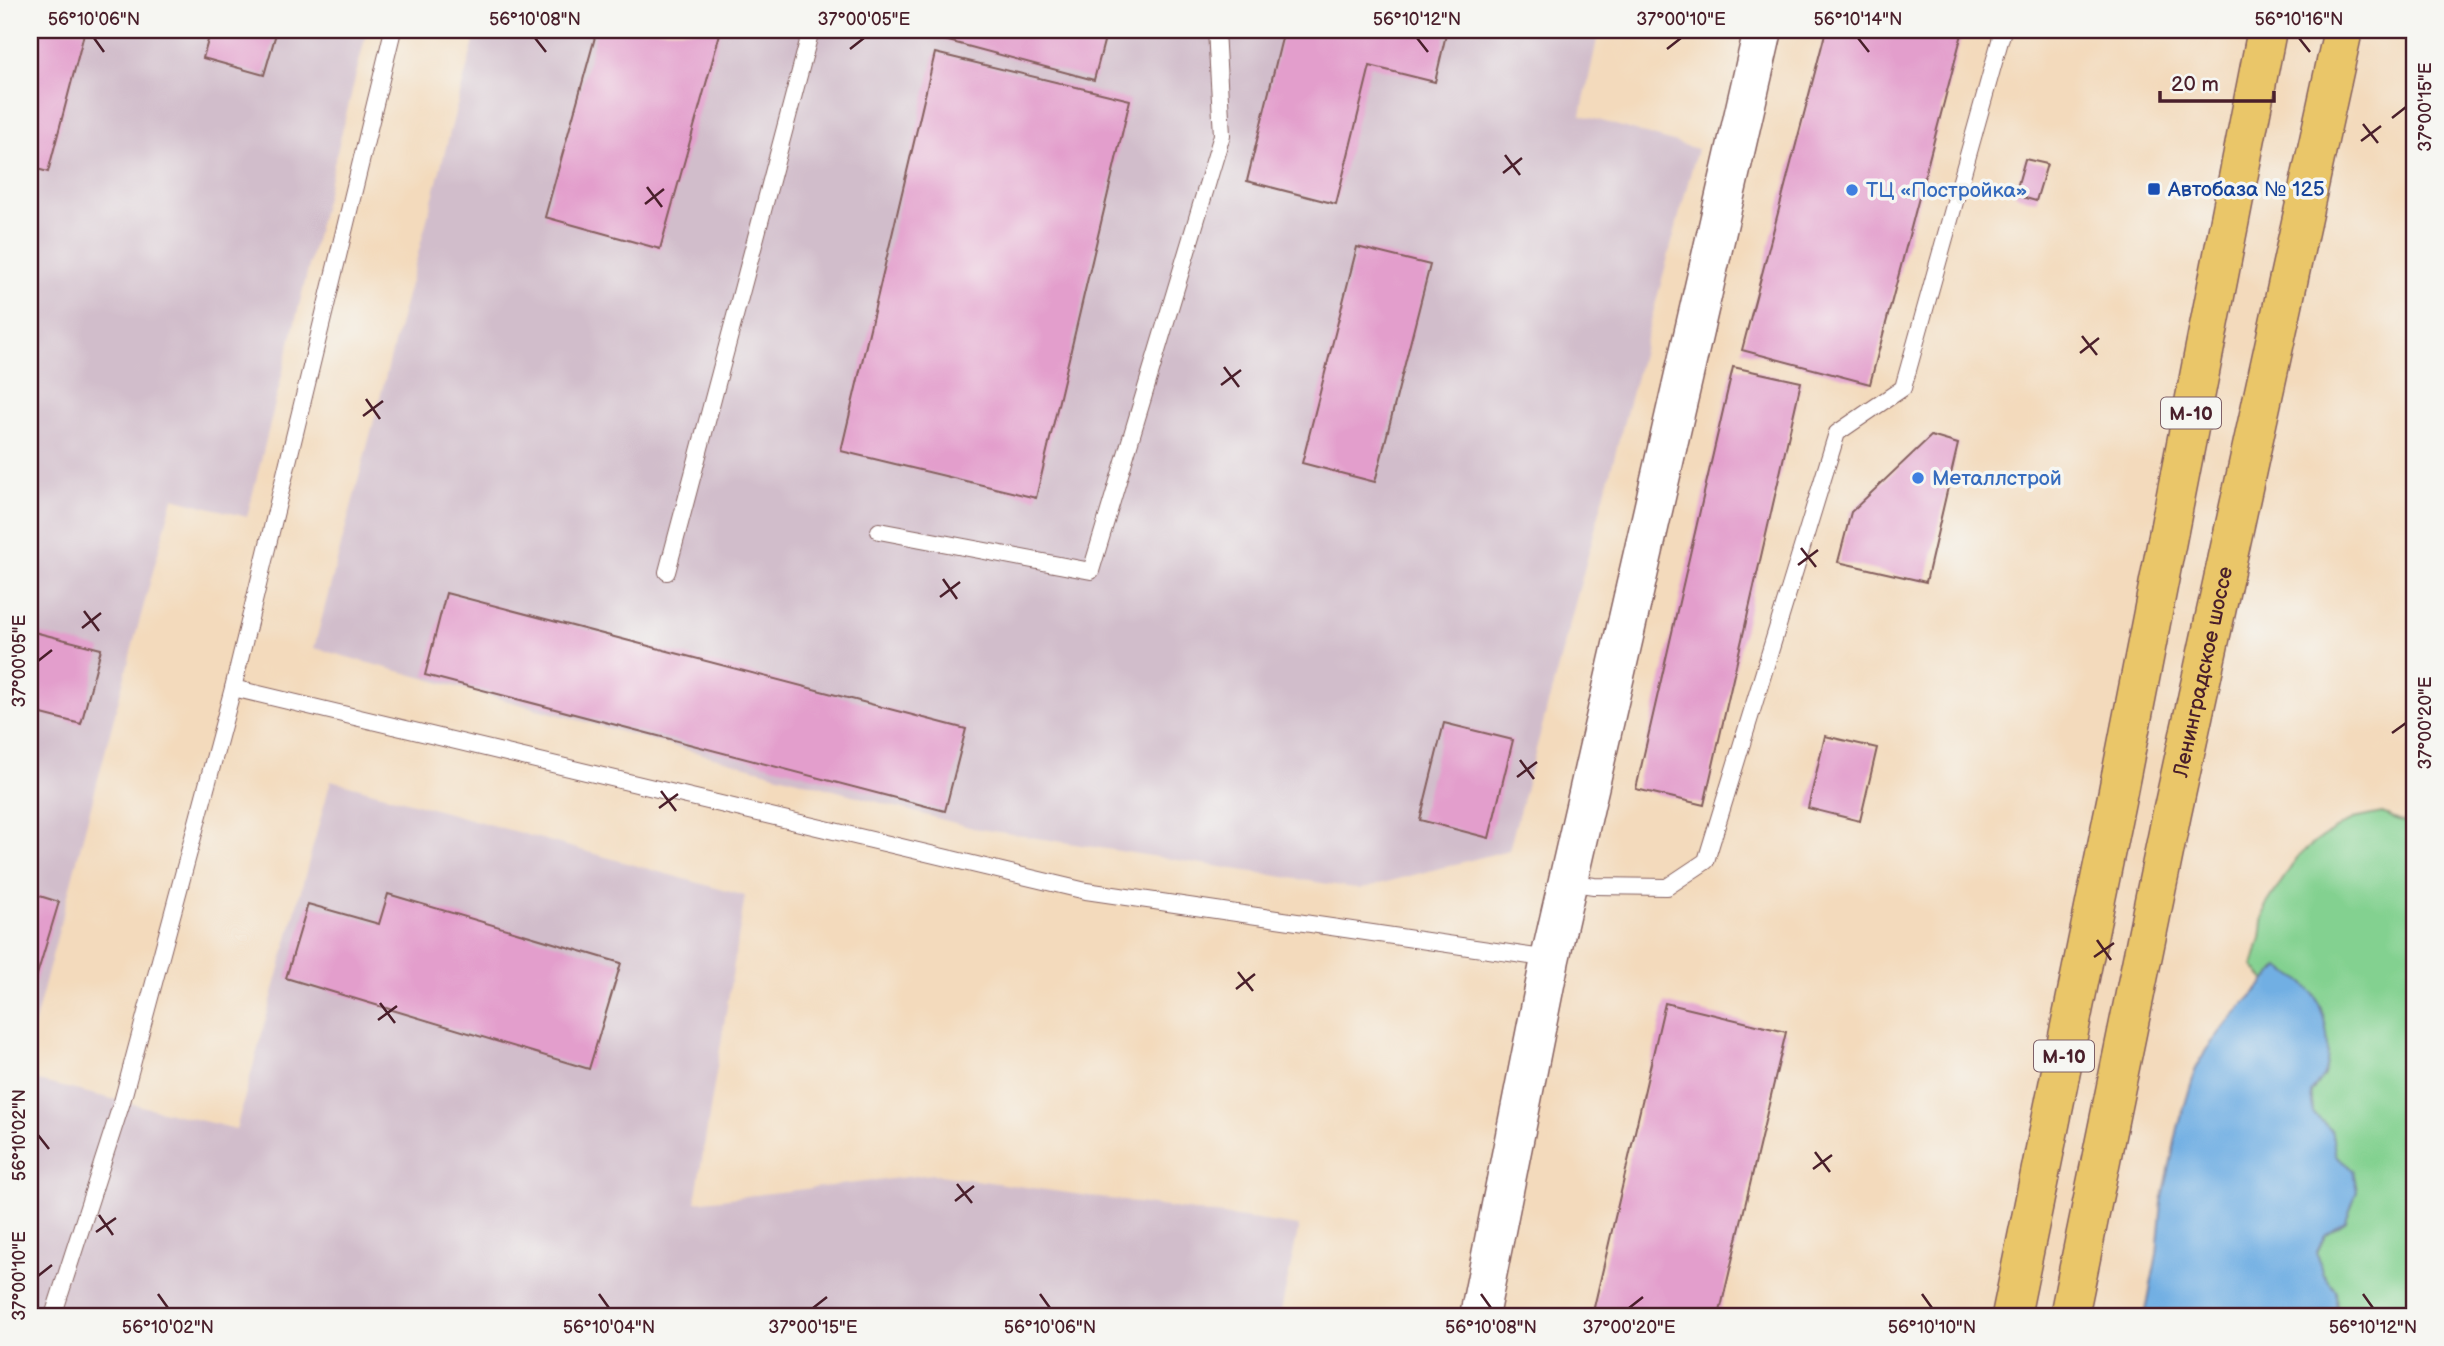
<svg xmlns="http://www.w3.org/2000/svg" width="2444" height="1346" viewBox="0 0 2444 1346" font-family="'Balsamiq Sans',sans-serif">
	<style>
		.industrial { fill: #d1bdcb }
		.green { fill: #83d190; stroke: #66785e; stroke-width: 2 }
		.water { fill: #71afe3; stroke: #5e6787; stroke-width: 2 }
		.building { fill: #e39ecc }
		.lines { fill: none; stroke-linecap: round; stroke-linejoin: round }
		.service-casing { stroke: #85605e; stroke-width: 18 }
		.tertiary-casing { stroke: #85605e; stroke-width: 41 }
		.trunk-casing { stroke: #85605e; stroke-width: 41 }
		.service { stroke: #fff; stroke-width: 16 }
		.tertiary { stroke: #fff; stroke-width: 38 }
		.trunk { stroke: #eac669; stroke-width: 38 }
		.ticks { fill: none; stroke: #4a1f2b; stroke-width: 2.5 }
		.transit-dot { fill: #1a4fb4; stroke: #f6f6f2; stroke-width: 2.5 }
		.shop-dot { fill: #3f7fe0; stroke: #f6f6f2; stroke-width: 2.5 }
		.labels { text-anchor: middle; stroke-width: 7; stroke-linejoin: round; paint-order: stroke }
		.shield { fill: #f6f6f2; stroke: #7e6067; stroke-width: 2 }
		.shield-label { font-size: 19px; font-weight: bold; fill: #4a1f2b }
		.transit-label { font-size: 21px; fill: #164399; stroke: #f6f6f2; text-anchor: start }
		.shop-label { font-size: 21px; fill: #366cbe; stroke: #f6f6f2; text-anchor: start }
		.street-label { font-size: 21px; fill: #4a1f2b; stroke: #f6f6f2 }
		.neatline { fill: none; stroke: #4a1f2b; stroke-width: 2.5 }
		.ticks-label { font-size: 18px; text-anchor: middle; fill: #4a1f2b }
	</style>
	<rect width="100%" height="100%" fill="#f6f6f2"/>
	<filter id="ink" filterUnits="userSpaceOnUse"><feTurbulence type="fractalNoise" baseFrequency=".0143" numOctaves="2"/><feDisplacementMap in="SourceGraphic" scale="14" xChannelSelector="R" yChannelSelector="G"/><feConvolveMatrix kernelMatrix="1 2 1 2 8 2 1 2 1" color-interpolation-filters="sRGB"/></filter>
	<filter id="wash" filterUnits="userSpaceOnUse"><feTurbulence type="fractalNoise" baseFrequency=".00686" numOctaves="4" result="noise"/><feDisplacementMap in="SourceGraphic" scale="28" xChannelSelector="R" yChannelSelector="G"/><feGaussianBlur stdDeviation="1.57" result="paint"/><feColorMatrix in="noise" values="0 0 0 0 0 0 0 0 0 0 0 0 0 0 0 0 0 1.4 0 .05"/><feComposite in="paint" operator="in"/></filter>
	<g filter="url(#wash)">
		<rect width="100%" height="100%" fill="#f3dabc"/>
		<!-- industrial -->
		<g class="industrial">
			<polygon points="30,30 367,30 247,517 173,498 131,652 30,1041"/>
			<polygon points="477,30 1599,30 1581,115 1697,149 1509,850 1360,889 973,828 314,648"/>
			<polygon points="331,780 745,896 695,1202 933,1174 1299,1226 1280,1316 30,1316 30,1079 236,1129"/>
		</g>
		<!-- green -->
		<polygon class="green" points="2382,813 2414,826 2414,1316 2337,1316 2336,1291 2322,1273 2317,1252 2325,1235 2346,1221 2331,1130 2313,1113 2311,1092 2324,1075 2328,1040 2279,967 2266,981 2253,966 2261,938 2265,907 2299,855 2324,836 2353,819"/>
		<!-- water -->
		<path class="water" d="M2279,967C2293,975 2308,984 2316,998C2327,1018 2332,1053 2324,1074C2322,1080 2315,1086 2311,1092L2313,1113L2331,1130L2336,1156L2353,1170L2357,1191L2346,1221L2325,1235L2317,1252L2322,1273L2336,1291L2337,1316H2145L2157,1254L2162,1202L2178,1128L2195,1071L2206,1050L2229,1021Z"/>
		<g id="blocks">
			<!-- building -->
			<g class="building">
				<polygon points="30,30 85,30 48,172 30,167"/>
				<polygon points="211,30 277,30 264,75 203,58"/>
				<polygon points="597,30 721,30 660,249 545,217"/>
				<polygon points="907,30 1107,30 1094,80"/>
				<polygon points="1284,30 1447,30 1435,82 1370,66 1336,204 1247,181"/>
				<polygon points="1826,30 1963,30 1870,384 1742,350"/>
				<polygon points="935,53 1130,100 1036,498 841,451"/>
				<polygon points="2025,159 2047,164 2036,201 2015,195"/>
				<polygon points="1357,247 1430,265 1375,482 1302,463"/>
				<polygon points="1733,367 1801,382 1704,805 1636,789"/>
				<polygon points="1931,436 1958,444 1926,582 1838,562 1851,512"/>
				<polygon points="446,593 966,729 945,811 425,675"/>
				<polygon points="30,631 101,649 81,724 30,711"/>
				<polygon points="1444,723 1513,740 1489,838 1420,820"/>
				<polygon points="1825,736 1877,748 1860,821 1808,808"/>
				<polygon points="30,893 59,902 30,998"/>
				<polygon points="388,894 621,963 589,1069 286,978 308,904 379,924"/>
				<polygon points="1665,1003 1786,1032 1719,1316 1592,1316"/>
			</g>
		</g>
	</g>
	<g filter="url(#ink)">
		<use href="#blocks" fill-opacity="0" stroke="#85605e" stroke-width="2"/>
		<g class="lines">
			<!-- service casing -->
			<g class="service-casing">
				<g id="service">
					<polyline points="1734,30 1762,34"/>
					<polyline points="879,531 1091,571 1222,135 1216,30"/>
					<polyline points="667,572 811,30"/>
					<polyline points="233,688 1086,891 1550,959"/>
					<polyline points="1567,882 1594,886 1667,887 1706,861 1837,433 1903,388 2003,30"/>
					<polyline points="53,1316 122,1102 233,688 393,30"/>
				</g>
			</g>
			<!-- tertiary casing -->
			<g class="tertiary-casing">
				<polyline id="tertiary" points="1479,1316 1550,959 1763,30"/>
			</g>
			<!-- trunk casing -->
			<g class="trunk-casing">
				<g id="trunk">
					<polyline points="2011,1316 2117,796 2267,30"/>
					<path id="s1" d="M2069,1316L2172,813L2343,30"/>
				</g>
			</g>
			<!-- service -->
			<use href="#service" class="service"/>
			<!-- tertiary -->
			<use href="#tertiary" class="tertiary"/>
			<!-- trunk -->
			<use href="#trunk" class="trunk"/>
		</g>
	</g>
	<!-- ticks -->
	<path class="ticks" d="M94,38L104,52M535,38L546,52M1417,38L1428,52M1858,38L1869,52M2299,38L2310,52M850,49L864,38M1667,49L1681,38M2392,118L2406,107M2363,124L2378,143M2361,141L2381,126M1505,155L1520,175M1503,173L1522,158M647,187L662,207M645,204L664,189M2082,336L2097,355M2080,353L2099,338M1224,367L1239,387M1221,385L1241,370M366,399L380,419M363,416L383,401M1801,548L1816,567M1798,565L1818,550M943,579L957,599M940,597L960,582M84,611L99,631M82,628L101,613M38,661L52,650M2392,733L2406,723M1520,760L1534,779M1517,777L1537,762M661,791L676,811M659,808L678,794M2097,940L2111,960M2094,957L2114,943M1238,972L1253,991M1236,989L1255,974M380,1003L395,1023M378,1020L397,1006M38,1135L49,1149M1815,1152L1830,1172M1813,1169L1832,1155M957,1184L972,1203M955,1201L974,1186M99,1215L113,1235M96,1232L116,1218M38,1276L52,1265M158,1294L168,1308M599,1294L609,1308M1040,1294L1050,1308M1481,1294L1491,1308M1922,1294L1932,1308M2363,1294L2373,1308M813,1308L827,1297M1629,1308L1643,1297"/>
	<!-- markers -->
	<rect class="transit-dot" x="2147" y="182" width="14" height="14" rx="3.5"/>
	<g class="shop-dot">
		<circle cx="1852" cy="190" r="7"/>
		<circle cx="1918" cy="478" r="7"/>
	</g>
	<g class="labels">
		<!-- shield labels -->
		<g class="shield">
			<rect x="2161" y="397.5" width="60" height="31" rx="5"/>
			<rect x="2034" y="1040.5" width="60" height="31" rx="5"/>
		</g>
		<g class="shield-label">
			<text x="2191" y="420">М-10</text>
			<text x="2064" y="1063">М-10</text>
		</g>
		<!-- transit labels -->
		<g class="transit-label">
			<text x="2168" y="196">Автобаза № 125</text>
		</g>
		<!-- shop labels -->
		<g class="shop-label">
			<text x="1866" y="197">ТЦ «Постройка»</text>
			<text x="1932" y="485">Металлстрой</text>
		</g>
		<!-- street labels -->
		<g class="street-label">
			<text dy="7" stroke="none"><textPath href="#s1" startOffset="658">Ленинградское шоссе</textPath></text>
		</g>
	</g>
	<!-- margin -->
	<rect width="2444" height="1346" fill="none" stroke="#f6f6f2" stroke-width="77"/>
	<!-- scale -->
	<path d="M2160 91v10h114v-10" fill="none" stroke="#4a1f2b" stroke-width="3.5"/>
	<text x="2171" y="91" font-size="21" fill="#4a1f2b" stroke="#f6f6f2" stroke-width="5" paint-order="stroke">20 m</text>
	<rect x="38" y="38" width="2368" height="1270" class="neatline"/>
	<g class="ticks-label">
		<text x="94" y="25">56°10'06"N</text>
		<text x="535" y="25">56°10'08"N</text>
		<text x="864" y="25">37°00'05"E</text>
		<text x="1417" y="25">56°10'12"N</text>
		<text x="1681" y="25">37°00'10"E</text>
		<text x="1858" y="25">56°10'14"N</text>
		<text x="2299" y="25">56°10'16"N</text>
		<text transform="translate(2425 107) rotate(-90)" y="6">37°00'15"E</text>
		<text transform="translate(19 661) rotate(-90)" y="6">37°00'05"E</text>
		<text transform="translate(2425 723) rotate(-90)" y="6">37°00'20"E</text>
		<text transform="translate(19 1135) rotate(-90)" y="6">56°10'02"N</text>
		<text transform="translate(19 1276) rotate(-90)" y="6">37°00'10"E</text>
		<text x="168" y="1333">56°10'02"N</text>
		<text x="609" y="1333">56°10'04"N</text>
		<text x="813" y="1333">37°00'15"E</text>
		<text x="1050" y="1333">56°10'06"N</text>
		<text x="1491" y="1333">56°10'08"N</text>
		<text x="1629" y="1333">37°00'20"E</text>
		<text x="1932" y="1333">56°10'10"N</text>
		<text x="2373" y="1333">56°10'12"N</text>
	</g>
</svg>
